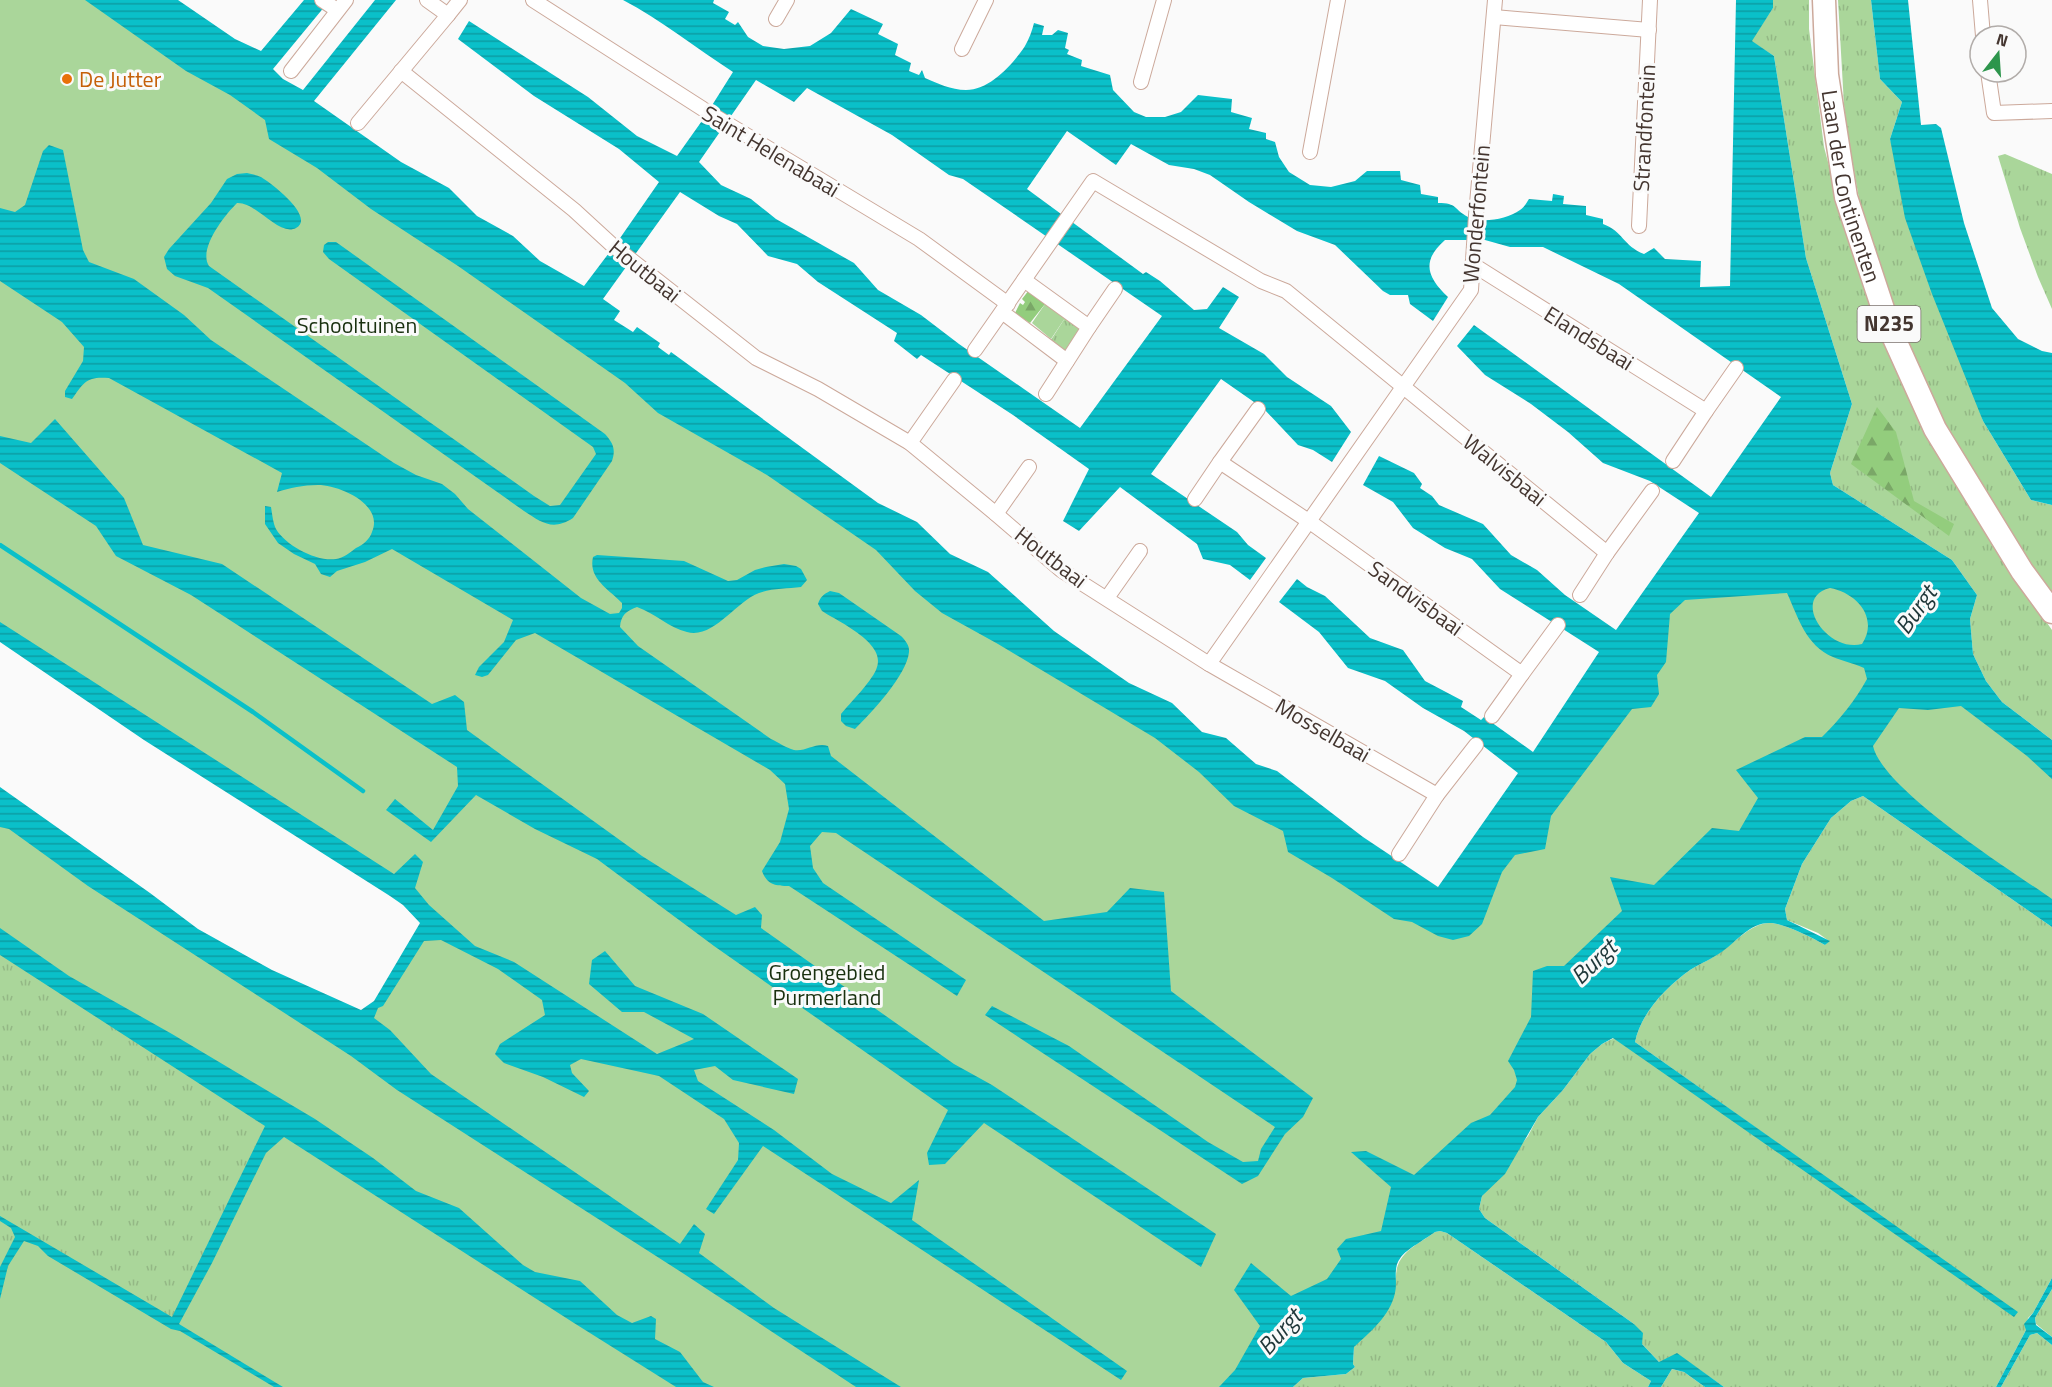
<svg xmlns="http://www.w3.org/2000/svg" width="2052" height="1387" viewBox="0 0 2052 1387" font-family="'Titillium Web',sans-serif">
	<style>
		.grass { fill: url(#grass-tufts) }
		.forest { fill: url(#forest-firs) }
		.green { fill: #aad69a }
		.water { fill: url(#water-rules); fill-rule: evenodd }
		.lines { fill: none; stroke-linecap: round; stroke-linejoin: round }
		.stream { stroke: #0ac0c9; stroke-width: 4.5 }
		.minor-casing { stroke: #cca99b; stroke-width: 16 }
		.primary-casing { stroke: #cca99b; stroke-width: 25 }
		.minor { stroke: #fff; stroke-width: 14 }
		.primary { stroke: #fff; stroke-width: 22 }
		.food-dot { fill: #e8710a; stroke: #fafafa; stroke-width: 2 }
		.labels { text-anchor: middle; stroke-width: 6; stroke-linejoin: round; paint-order: stroke }
		.shield { fill: #fafafa; stroke: #7b716d; stroke-width: 1.5 }
		.shield-label { font-size: 21px; font-weight: bold; fill: #443630 }
		.food-label { font-size: 22px; fill: #c56008; stroke: #fafafa; text-anchor: start }
		.street-label { font-size: 22px; fill: #443630; stroke: #fafafa }
		.park-label { font-size: 22px; fill: #19300f; stroke: #fafafa }
		.water-label { font-size: 24px; font-style: italic; fill: #1f3739; stroke: #fafafa }
	</style>
	<defs>
		<pattern id="grass-tufts" width="24" height="20" patternUnits="userSpaceOnUse" patternTransform="scale(1.5)"><rect width="24" height="20" fill="#aad69a"/><path d="M3 7l-1-3M5 7V3M7 7l1-3M15 17l-1-3M17 17v-4M19 17l1-3" fill="none" stroke="#94b885"/></pattern>
		<pattern id="forest-firs" width="22" height="20" patternUnits="userSpaceOnUse" patternTransform="scale(1.5)"><rect width="22" height="20" fill="#93cd7d"/><path d="M5 1l3.5 6h-7zM16 11l3.5 6h-7z" fill="#7aa767"/></pattern>
		<pattern id="water-rules" width="6" height="5" patternUnits="userSpaceOnUse" patternTransform="scale(1.5)"><rect width="6" height="5" fill="#0ac0c9"/><path d="M0 2.5h6" fill="none" stroke="#0c9da4"/></pattern>
	</defs>
	<rect width="100%" height="100%" fill="#fafafa"/>
	<!-- grass -->
	<g class="grass">
		<polygon points="1773,0 1809,0 1809,29 1824,147 1851,248 1910,398 1994,548 2052,630 2052,740 2002,702 1986,681 1973,654 1970,619 1977,595 1952,560 1833,485 1830,473 1852,404 1806,258 1774,56 1751,41 1773,8"/>
		<polygon points="1838,0 1871,0 1880,79 1902,102 1890,139 1983,421 2031,500 2052,505 2052,596 1972,486 1903,341 1861,210 1848,137 1844,105"/>
		<polygon points="2005,154 2052,174 2052,309 2038,277 2020,228 1998,156"/>
		<polygon points="1063,311 1080,326 1080,329 1067,350 1063,351 1049,343 1065,318 1061,315"/>
		<path d="M1863,796L2052,927V1278L2033,1313L2028,1318L2026,1330L1996,1387H1724L1677,1354L1660,1363L1642,1344L1634,1324L1485,1218L1479,1209L1482,1196L1528,1136L1538,1117L1563,1090L1590,1054L1602,1044L1614,1038L2017,1313L1635,1042C1641,1013 1666,987 1690,970C1701,963 1712,959 1722,951C1737,941 1750,924 1769,923C1781,922 1814,938 1825,945L1829,941L1818,933L1787,920L1785,909L1802,864L1831,818L1851,801Z"/>
		<polygon points="0,827 856,1387 0,1387"/>
		<path d="M1440,1231L1447,1233L1606,1342L1623,1363L1651,1381L1648,1387H1293L1303,1378L1346,1374L1355,1367L1353,1364L1354,1347L1396,1279C1395,1253 1416,1246 1435,1232Z"/>
		<polygon points="2052,1289 2052,1337 2036,1324 2035,1318"/>
		<polygon points="2037,1333 2052,1345 2052,1387 2001,1387 2030,1335"/>
		<polygon points="1672,1369 1684,1372 1705,1387 1661,1387"/>
	</g>
	<!-- forest -->
	<g class="forest">
		<polygon points="1029,290 1052,304 1049,307 1045,304 1030,323 1022,318 1020,320 1015,313 1020,303 1023,305 1025,302 1022,299"/>
		<polygon points="1877,407 1896,432 1914,501 1954,524 1949,536 1851,464"/>
	</g>
	<!-- green -->
	<g class="green">
		<polygon points="0,0 109,0 1439,917 1741,512 1879,572 2052,757 2052,914 1840,765 1271,1387 0,1387 0,1281 24,1241 38,1246 172,1328 277,1117 0,931 0,806 359,1035 430,917 0,628"/>
		<polygon points="1045,304 1049,307 1052,304 1063,311 1061,315 1065,318 1051,339 1032,323"/>
	</g>
	<!-- water -->
	<g class="water">
		<path d="M85,0H178L235,39L261,51L304,0H330L273,69L283,79L303,90L375,0H396L314,101L401,162L449,188L477,216L513,236L540,261L584,286L618,241L659,182L619,149L534,96L458,39L469,21L588,97L637,136L677,156L704,118L733,72C696,48 661,20 623,0H714L713,3L729,12L725,19L735,25L738,22L748,37L763,46L784,49L810,46L831,33L851,9L883,24L878,34L898,44L895,55L911,63L909,71L919,75L922,70L925,78C937,83 951,90 966,90C990,90 1013,64 1025,46C1029,39 1032,31 1034,23L1044,26L1042,35H1052L1058,30L1068,33L1065,48L1069,50L1067,54L1082,60L1081,66L1110,75L1113,90L1134,112L1146,117H1165L1181,112L1198,95L1232,99L1231,112L1252,118L1249,129L1266,133V139L1275,142L1279,157L1289,172L1310,185L1331,187L1355,181L1367,171H1400L1401,180L1420,185L1421,194L1438,197V203C1458,203 1453,209 1468,217C1482,224 1507,219 1520,210C1524,208 1527,202 1529,199L1552,201L1553,194L1564,196L1563,204L1586,206V215L1603,219V224C1623,231 1623,246 1644,254L1654,248L1665,259L1701,261L1700,287L1730,286L1736,0H1773V8L1752,41L1774,56L1806,258L1852,404L1830,473L1833,485L1952,560L1977,595L1970,619L1973,654L1986,681L2002,702L2052,740V779L2027,756L1961,706L1928,710L1899,708L1873,746C1883,790 2012,871 2052,899V927L1863,796L1851,801L1831,818L1802,864L1785,909L1787,920L1830,941L1825,945C1814,938 1781,922 1769,923C1750,923 1737,941 1723,951C1712,959 1701,963 1690,970C1666,987 1641,1013 1635,1042L2018,1312L2014,1317L1613,1038L1602,1044L1590,1054L1563,1090L1538,1117L1505,1174L1482,1196L1479,1209L1485,1218L1634,1324L1643,1333L1642,1344L1659,1362L1677,1353L1724,1387H1705L1684,1372L1672,1369L1661,1387H1648L1651,1381L1623,1363L1606,1342L1447,1233L1440,1231L1435,1232C1427,1238 1406,1250 1401,1257C1392,1268 1398,1280 1395,1293C1390,1316 1370,1332 1354,1347L1353,1364L1355,1367L1346,1374L1303,1378L1293,1387H1219L1235,1370L1260,1326L1234,1290L1251,1263L1291,1296L1327,1279L1341,1259L1337,1249L1346,1239L1381,1231L1391,1187L1351,1152L1366,1151L1414,1175L1471,1123L1490,1115L1515,1087L1517,1080L1514,1070L1508,1061L1531,1017L1533,971L1547,966H1564L1622,911L1610,877L1654,885L1712,828L1739,831L1758,798L1736,770L1805,737H1822C1840,719 1855,701 1867,679L1864,668C1853,663 1843,661 1833,657C1806,646 1798,617 1787,593L1685,600L1670,614L1666,662L1657,675L1659,694L1651,707L1632,709L1551,816L1545,849L1515,855L1502,872L1482,924L1469,936L1453,940L1438,936L1412,922L1394,919L1332,878L1288,852L1283,831L1234,806L1199,772L1155,738L998,644L942,613L915,591L876,550L767,475L658,413L625,383L458,266L371,209L317,168L269,139L265,120L230,95L186,71ZM756,80L794,102L807,88L892,135L949,175L963,179L1162,316L1080,428L959,344L921,315L878,290L854,263L776,219L751,199L721,185L699,162ZM1067,131L1116,165L1131,144L1169,165L1194,169L1210,175L1249,202L1297,231L1335,245L1383,291L1390,295H1408L1410,304L1433,321L1448,297C1427,277 1421,261 1445,240H1485L1510,247H1543L1619,284L1781,397L1711,497L1474,325L1457,346L1485,375L1531,404L1568,432L1603,463L1650,481L1699,513L1616,630L1565,595L1537,570L1511,555L1483,524L1439,505L1432,496L1420,488L1422,484L1414,473L1379,456L1363,485L1393,502L1413,528L1445,548L1472,559L1500,589L1599,652L1533,752L1484,717L1481,720L1461,707L1463,701L1425,681L1403,650L1370,638L1325,596L1307,587L1297,579L1279,602L1319,632L1348,668L1385,681L1423,708L1464,731L1518,773L1438,887L1363,837L1277,771L1256,764L1226,738L1202,732L1172,703L1129,683L1054,631L988,572L950,554L917,522L878,503L671,352L669,355L658,347L660,343L637,327L633,332L614,320L620,311L603,299L680,192L719,216L737,224L768,256L797,264L818,282L897,333L894,341L917,359L921,355L1013,415L1089,469L1063,521L1079,531L1120,487L1197,544L1203,559L1230,565L1250,580L1266,558L1248,545L1237,532L1151,474L1221,379L1264,409L1298,445L1313,450L1332,462L1351,432L1331,406L1287,377L1264,354L1219,328L1239,297L1223,287L1207,309L1194,310L1160,281L1146,272L1143,274L1027,189ZM1830,588C1857,593 1879,618 1862,644C1827,653 1790,598 1830,588Z"/>
		<polygon points="1871,0 1908,0 1921,125 1936,124 1941,128 1964,223 1992,308 2018,339 2042,351 2052,353 2052,505 2031,500 1983,421 1932,294 1905,218 1890,139 1902,102 1880,79"/>
		<path d="M49,145L63,150L83,250L89,262L134,279L184,315L211,340L394,463L416,475L442,484L455,494L468,509L581,598L610,614L619,613L622,608V603C609,589 588,579 593,557L597,555L684,561L728,581L737,580L755,570L766,567L784,564L796,566L801,569L807,580L801,587C787,589 772,588 759,593C735,602 714,639 687,632C669,628 655,613 637,607C626,611 621,615 620,627L638,646L771,739C778,742 786,748 794,750C806,752 816,742 828,746L831,756L1044,921L1107,912L1130,888L1164,892L1171,991L1313,1098L1303,1117L1285,1134L1258,1176L1242,1184L985,1015L992,1006L1069,1046L1208,1142L1243,1162L1258,1161L1261,1149L1275,1127L836,833L822,832L810,846L813,868L823,883L966,980L957,996L789,886C776,886 767,885 762,871L780,842L789,809L785,784L770,770L535,633L516,640L488,675L482,677L475,675L479,667L504,642L513,620L392,549L365,562L337,571L330,577L321,574L315,564L294,554L278,543L265,524V506L271,507C272,513 273,523 276,529C286,546 317,562 336,559C343,558 351,552 356,548C363,545 370,539 372,532C384,504 339,485 318,485C303,485 290,488 277,492L282,473L109,378C87,376 84,382 72,399L65,397V391L83,361L84,347L62,322L0,281V208L15,212L25,205L43,151Z"/>
		<path d="M247,173C251,174 257,175 261,177C271,183 316,217 296,228C279,237 257,202 237,203C224,216 198,249 209,266L534,496L550,506L560,505L596,454L593,447L329,259L323,252L324,245L328,242H336L605,434C613,443 616,449 612,461L573,518C553,531 542,523 524,511L208,288L175,276L167,269L164,257L169,249L211,203L227,179L237,174Z"/>
		<polygon points="55,419 124,498 143,545 222,564 432,704 455,695 464,702 467,730 642,856 736,915 755,907 762,915 761,928 954,1064 992,1085 1216,1234 1201,1267 984,1123 945,1164 929,1165 927,1153 948,1110 714,946 597,859 535,829 476,795 431,842 386,810 395,799 433,830 458,786 457,767 191,595 116,556 96,526 0,463 0,436 31,443"/>
		<path d="M830,591L839,593L901,636C905,640 910,646 909,652C907,675 871,713 855,729L846,726L841,721V714C851,702 870,683 876,670C889,644 839,622 822,611L818,604C820,597 824,594 830,591Z"/>
		<polygon points="0,622 394,874 415,854 423,862 415,888 429,905 475,946 514,962 657,1054 694,1039 644,1012 622,1012 589,984 592,960 605,951 635,986 703,1014 798,1079 794,1094 733,1080 715,1066 694,1070 698,1081 774,1130 832,1174 891,1203 919,1180 912,1220 1127,1371 1121,1380 763,1146 714,1214 706,1209 738,1160 739,1143 724,1119 659,1076 581,1059 570,1065 572,1073 589,1091 584,1097 543,1077 504,1063 495,1054 500,1044 545,1015 542,1000 498,969 441,940 424,941 383,1006 378,1008 374,1018 390,1030 431,1074 680,1244 694,1224 705,1234 699,1253 774,1308 901,1387 856,1387 681,1272 397,1090 351,1056 88,886 9,829 0,827 0,787 150,893 198,929 272,970 361,1010 374,1001 420,923 403,905 390,896 144,740 0,642"/>
		<polygon points="0,928 69,976 172,1034 315,1119 373,1158 416,1191 459,1208 523,1265 535,1272 580,1281 617,1315 632,1323 651,1316 656,1319 655,1339 680,1352 703,1382 714,1387 676,1387 574,1323 284,1137 266,1153 212,1263 179,1324 283,1387 274,1387 180,1331 171,1329 48,1256 38,1246 24,1241 8,1266 0,1299 0,1267 15,1237 11,1228 0,1221 0,1216 172,1317 265,1126 0,955"/>
		<polygon points="2052,1278 2052,1289 2035,1318 2036,1325 2052,1337 2052,1345 2037,1333 2030,1335 2001,1387 1996,1387 2026,1330 2024,1324 2033,1313"/>
	</g>
	<g class="lines">
		<!-- stream -->
		<polyline class="stream" points="0,545 253,712 363,791"/>
		<!-- minor casing -->
		<g class="minor-casing">
			<g id="minor">
				<polyline points="322,0 337,10"/>
				<polyline points="533,0 703,109 919,239 1008,304"/>
				<polyline points="1980,0 1983,36"/>
				<polyline points="448,15 460,0"/>
				<polyline points="1494,17 1649,30"/>
				<polyline points="776,19 787,0"/>
				<polyline points="962,49 986,0"/>
				<polyline points="291,71 346,0"/>
				<polyline points="401,71 574,210 611,244 756,358 818,389 910,443 996,514 1061,570 1209,664 1437,795 1476,745"/>
				<polyline points="1988,72 1994,113 2052,111"/>
				<polyline points="1141,82 1164,0"/>
				<polyline points="358,123 448,15 427,0"/>
				<polyline points="1310,152 1338,0"/>
				<polyline points="1639,226 1650,0"/>
				<polyline points="1472,264 1706,411 1736,368"/>
				<polyline points="1024,280 1089,327 1046,394"/>
				<polyline points="1002,312 1067,361"/>
				<polyline points="1089,327 1115,289"/>
				<polyline points="975,350 1093,181 1261,281 1286,291 1607,553 1652,491"/>
				<polyline points="1258,409 1220,462 1310,522 1522,674 1558,625"/>
				<polyline points="910,443 954,380"/>
				<polyline points="1673,461 1706,411"/>
				<polyline points="1195,499 1220,462"/>
				<polyline points="996,514 1029,467"/>
				<polyline points="1580,595 1607,553"/>
				<polyline points="1107,598 1140,551"/>
				<polyline points="1209,664 1471,290 1476,215 1495,0"/>
				<polyline points="1492,716 1522,674"/>
				<polyline points="1399,854 1437,795"/>
			</g>
		</g>
		<!-- primary casing -->
		<g class="primary-casing">
			<g id="primary">
				<path id="s1" d="M1824,0L1827,75L1846,197L1889,327L1935,429L2022,571L2052,612"/>
			</g>
		</g>
		<!-- minor -->
		<use href="#minor" class="minor"/>
		<!-- primary -->
		<use href="#primary" class="primary"/>
	</g>
	<!-- markers -->
	<circle class="food-dot" cx="67" cy="79" r="6"/>
	<g class="labels">
		<!-- shield labels -->
		<rect class="shield" x="1857.5" y="306" width="63" height="36" rx="4.5"/>
		<g class="shield-label">
			<text x="1889" y="331">N235</text>
		</g>
		<!-- food labels -->
		<g class="food-label">
			<text x="79" y="87">De Jutter</text>
		</g>
		<!-- street labels -->
		<g class="street-label">
			<text transform="translate(1644 128) rotate(-87)" y="8">Strandfontein</text>
			<text transform="translate(771 151) rotate(31)" y="8">Saint Helenabaai</text>
			<text dy="8" stroke="none"><textPath href="#s1" startOffset="189">Laan der Continenten</textPath></text>
			<text transform="translate(1476 214) rotate(-85)" y="8">Wonderfontein</text>
			<text transform="translate(645 271) rotate(39)" y="8">Houtbaai</text>
			<text transform="translate(1589 338) rotate(32)" y="8">Elandsbaai</text>
			<text transform="translate(1505 470) rotate(39)" y="8">Walvisbaai</text>
			<text transform="translate(1051 557) rotate(38)" y="8">Houtbaai</text>
			<text transform="translate(1416 598) rotate(36)" y="8">Sandvisbaai</text>
			<text transform="translate(1323 730) rotate(30)" y="8">Mosselbaai</text>
		</g>
		<!-- park labels -->
		<g class="park-label">
			<text x="357" y="333">Schooltuinen</text>
			<text x="827" y="980">Groengebied<tspan x="827" dy="25">Purmerland</tspan></text>
		</g>
		<!-- water labels -->
		<g class="water-label">
			<text transform="translate(1916 610) rotate(-55)" y="8">Burgt</text>
			<text transform="translate(1594 962) rotate(-44)" y="8">Burgt</text>
			<text transform="translate(1280 1332) rotate(-48)" y="8">Burgt</text>
		</g>
	</g>
	<!-- north arrow -->
	<g transform="translate(1998 54) rotate(17)"><circle r="28" fill="#fafafa" stroke="#b1aca9" stroke-width="1.5"/>
	<path d="M0-4.5L10 22L0 15L-10 22Z" fill="#2d954c"/>
	<text y="-9" font-size="16" font-weight="bold" text-anchor="middle" fill="#443630">N</text>
	</g>
</svg>
